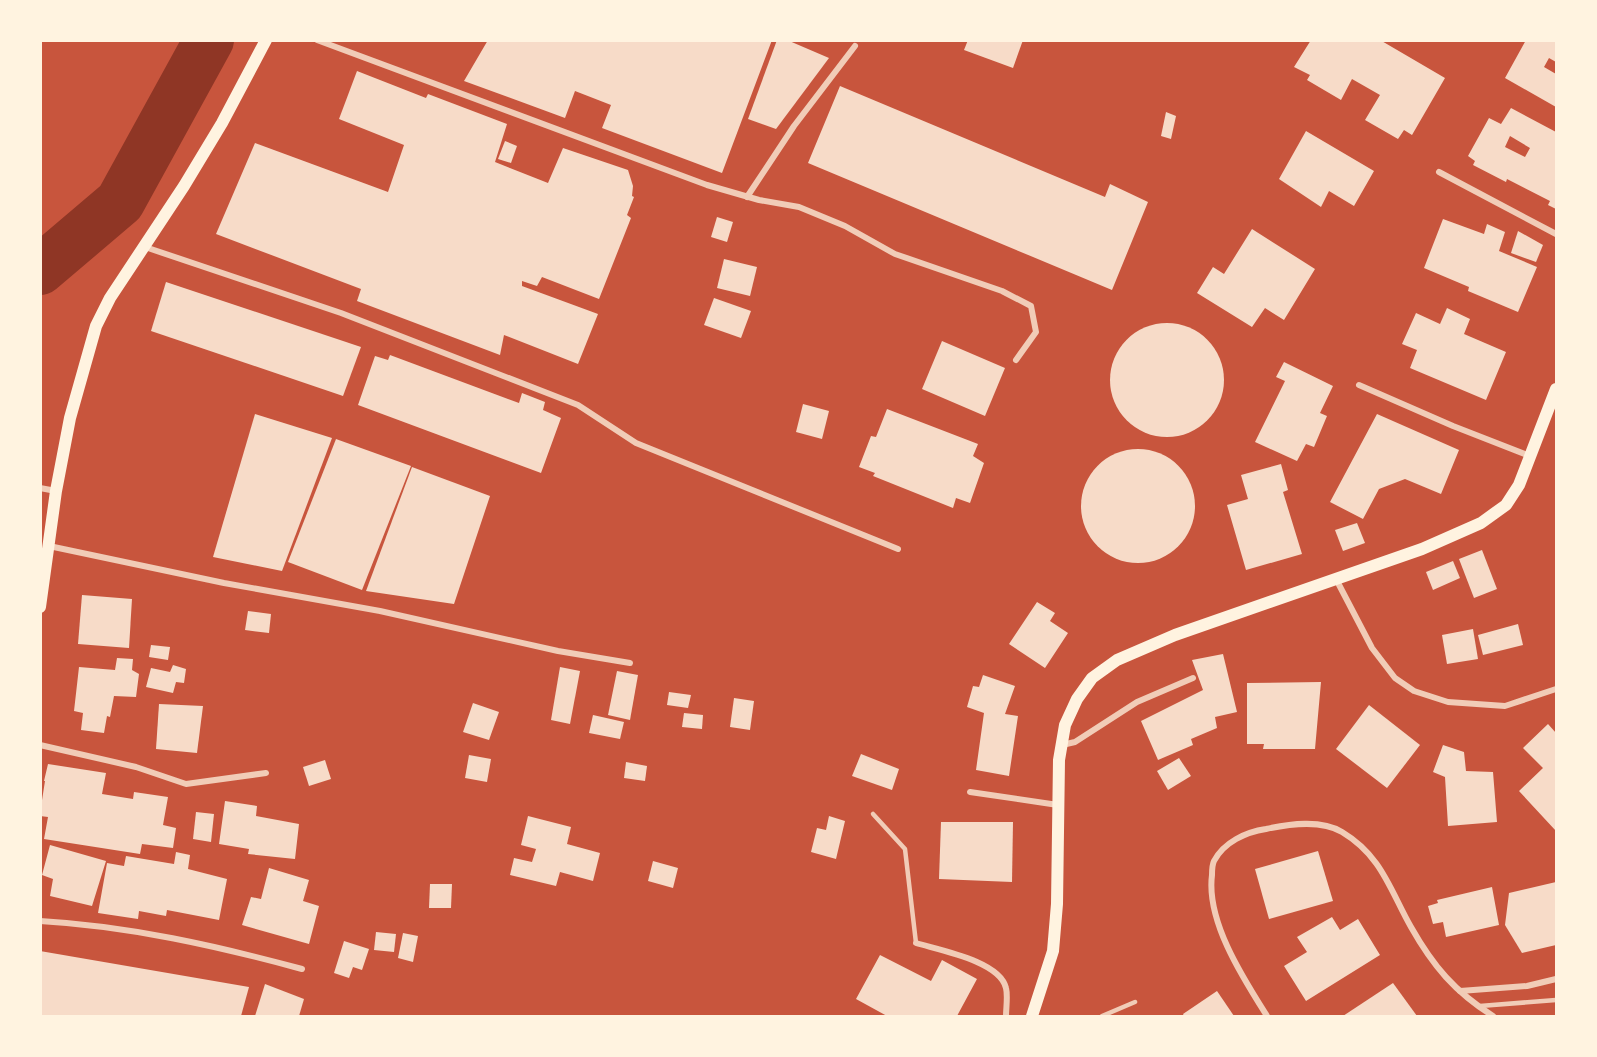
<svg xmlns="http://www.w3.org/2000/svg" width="1597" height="1057" viewBox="0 0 1597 1057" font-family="Ubuntu,sans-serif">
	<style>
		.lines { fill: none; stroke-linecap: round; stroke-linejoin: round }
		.river { stroke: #8f3625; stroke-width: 50 }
		.building { fill: #f7dbc8; fill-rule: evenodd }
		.service { stroke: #f1ccb7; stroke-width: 4.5 }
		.minor { stroke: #f1ccb7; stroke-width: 6 }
		.secondary { stroke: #fff3e0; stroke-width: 12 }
	</style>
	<rect width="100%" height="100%" fill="#c8553d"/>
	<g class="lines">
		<!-- river -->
		<polyline class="river" points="40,270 120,202 209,40"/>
	</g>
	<!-- building -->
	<g class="building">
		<polygon points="488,40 772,40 722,173 602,128 611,105 575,91 565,118 464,81"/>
		<polygon points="777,40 787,40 829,58 776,129 748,119"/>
		<polygon points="968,40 1023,40 1013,68 964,50"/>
		<polygon points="1311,40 1380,40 1445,78 1412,135 1404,130 1398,139 1365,120 1380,95 1352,79 1341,100 1307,80 1310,75 1294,67"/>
		<polygon points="1526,40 1556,40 1556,62 1549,58 1544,67 1556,74 1556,107 1505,78"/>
		<polygon points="357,71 426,98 428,94 507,124 495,162 548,183 563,148 628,170 633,186 632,196 634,197 627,215 631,218 599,299 542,277 537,286 522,281 522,286 598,314 578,364 504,335 500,355 357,301 361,289 216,234 255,143 388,192 404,145 339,119"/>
		<polygon points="840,86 1105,197 1110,184 1148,202 1112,290 808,163"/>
		<path d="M1511,108L1556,132V209L1548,205L1550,201L1507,179L1506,182L1473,165L1475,161L1468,156L1489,118L1501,124ZM1510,136L1530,148L1525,157L1505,147Z"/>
		<polygon points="1166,112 1176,116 1171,139 1161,136"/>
		<polygon points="1306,131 1374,171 1354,206 1329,191 1321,207 1279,179"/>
		<polygon points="505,141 517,146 511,163 498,159"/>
		<polygon points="717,217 733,222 727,242 711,237"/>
		<polygon points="1443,219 1484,234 1487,224 1505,232 1499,251 1537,267 1518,312 1468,291 1469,287 1424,268"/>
		<polygon points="1252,229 1315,269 1284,320 1265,308 1252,327 1197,293 1213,267 1224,274"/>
		<polygon points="1518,231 1543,245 1536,262 1511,253"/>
		<polygon points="724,259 757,267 750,296 717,288"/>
		<polygon points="166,282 361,347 343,396 151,331"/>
		<polygon points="714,298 751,311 741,338 704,325"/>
		<polygon points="1447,308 1470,319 1464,334 1506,352 1486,400 1410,368 1417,350 1402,344 1416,313 1440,324"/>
		<circle cx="1167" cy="380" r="57"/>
		<polygon points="942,341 1005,368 985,416 922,389"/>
		<polygon points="390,355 519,403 522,393 545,402 543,410 561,418 541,473 358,405 375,356 388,360"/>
		<polygon points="1284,362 1333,386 1320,413 1327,416 1314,447 1306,444 1297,461 1255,442 1285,381 1276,377"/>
		<polygon points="803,404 829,411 822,439 796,432"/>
		<polygon points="887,409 978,444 973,456 984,463 970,503 956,498 953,508 873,476 875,473 859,467 871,436 876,437"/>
		<polygon points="255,414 332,438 282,571 213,557"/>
		<polygon points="1377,414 1459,450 1441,494 1405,479 1379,489 1363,519 1330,502"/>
		<polygon points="336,439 411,466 362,590 288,562"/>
		<circle cx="1138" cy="506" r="57"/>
		<polygon points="1281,464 1288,490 1283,492 1302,554 1246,570 1227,505 1248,499 1241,475"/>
		<polygon points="412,467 490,496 454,604 366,591"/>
		<polygon points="1357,523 1365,543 1343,551 1335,530"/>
		<polygon points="1482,550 1497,589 1474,598 1459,559"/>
		<polygon points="1453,561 1460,578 1433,590 1426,572"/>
		<polygon points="82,595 132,599 129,648 78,644"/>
		<polygon points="1037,602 1055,613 1050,621 1068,633 1045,668 1009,644"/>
		<polygon points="248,611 271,614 269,633 245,630"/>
		<polygon points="1518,624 1523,645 1483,655 1478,635"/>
		<polygon points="1473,629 1478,659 1447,664 1442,635"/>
		<polygon points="151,645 170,647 168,660 149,657"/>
		<polygon points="1223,654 1237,712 1215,717 1217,728 1191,739 1193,745 1158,760 1141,721 1203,690 1192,660"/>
		<polygon points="117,658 133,659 132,670 139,674 136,697 114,696 110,717 107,716 104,733 81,730 83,713 74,711 79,667 115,670"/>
		<polygon points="173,665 186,669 184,683 176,682 173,693 146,687 151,668 170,672"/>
		<polygon points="560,667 580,671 570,724 551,720"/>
		<polygon points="617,671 638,675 630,720 608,715"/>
		<polygon points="983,675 1015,686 1005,714 1018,716 1009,776 976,770 984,713 967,707 973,686 979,687"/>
		<polygon points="1321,682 1315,749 1263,749 1264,744 1247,744 1247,683"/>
		<polygon points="669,692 691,695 688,708 667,705"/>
		<polygon points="734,698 754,701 750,730 730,727"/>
		<polygon points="473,703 499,712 489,740 463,732"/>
		<polygon points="159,704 203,706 197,753 156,749"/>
		<polygon points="1369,705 1420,745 1387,788 1336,749"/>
		<polygon points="684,713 703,715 702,729 682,727"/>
		<polygon points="593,715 624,722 620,739 589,733"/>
		<polygon points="1548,724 1556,733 1556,831 1519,791 1543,768 1523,748"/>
		<polygon points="1443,745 1464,752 1466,771 1493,772 1497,822 1448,826 1445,777 1433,772"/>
		<polygon points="861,754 899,769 892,790 852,776"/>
		<polygon points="469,755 491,759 487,782 465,778"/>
		<polygon points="1179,758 1191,776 1168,790 1157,771"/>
		<polygon points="325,760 331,779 309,786 303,767"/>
		<polygon points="626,762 647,766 645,781 624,778"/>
		<polygon points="48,764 106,773 102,794 133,799 134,792 168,797 163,825 176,828 173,848 142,844 140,854 44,839 48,817 40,816 40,813 45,781 44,781"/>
		<polygon points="225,801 257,806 256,816 299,824 295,859 248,854 249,849 219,844"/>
		<polygon points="196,812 214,814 211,842 193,839"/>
		<polygon points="528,816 571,827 567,844 600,853 593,881 560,872 556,886 510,875 514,858 532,862 536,849 521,845"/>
		<polygon points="829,816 845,821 836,859 811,852 817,828 826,830"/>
		<polygon points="941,822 1013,822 1012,882 939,879"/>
		<polygon points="50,845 106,861 92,906 50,896 53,879 42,875"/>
		<polygon points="1318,851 1333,901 1269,919 1255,869"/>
		<polygon points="176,852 190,855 188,869 227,879 219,920 167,910 166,916 139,911 138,919 98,913 107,863 124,866 126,856 174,864"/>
		<polygon points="653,861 678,868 673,888 648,881"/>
		<polygon points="269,868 309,880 303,901 319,906 309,944 242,925 251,897 261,899"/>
		<polygon points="1556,882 1556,945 1522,953 1505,925 1509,893"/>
		<polygon points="430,884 452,884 451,908 429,908"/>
		<polygon points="1492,887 1499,925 1446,937 1443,922 1433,924 1428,906 1438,903 1437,900"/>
		<polygon points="1332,917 1340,930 1358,919 1380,955 1306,1001 1284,966 1307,952 1297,937"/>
		<polygon points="376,932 396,934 394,952 374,950"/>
		<polygon points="403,933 418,936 413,962 398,958"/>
		<polygon points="344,941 369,949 362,970 353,967 349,978 334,973"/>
		<polygon points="40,951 249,987 241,1016 40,1016"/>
		<polygon points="880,955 931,981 942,960 977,979 957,1016 887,1016 856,999"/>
		<polygon points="1393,983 1417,1016 1343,1016"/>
		<polygon points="265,984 304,999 299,1016 255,1016"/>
		<polygon points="1217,991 1234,1016 1184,1016 1183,1014"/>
	</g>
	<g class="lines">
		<!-- service -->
		<g class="service">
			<polyline points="873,814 905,849 916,943"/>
			<polyline points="1480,1006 1556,1000"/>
			<polyline points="1102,1016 1135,1002"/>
		</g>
		<!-- minor -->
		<g class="minor">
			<polyline points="317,40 707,185 759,200 799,207 845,226 895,254 1002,291 1031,306 1036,332 1016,360"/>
			<polyline points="1439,172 1556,234"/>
			<polyline points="747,197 794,126 855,46"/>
			<polyline points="145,247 341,313 578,405 636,443 898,549"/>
			<polyline points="1359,385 1453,426 1530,456"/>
			<polyline points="40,488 56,491"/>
			<polyline points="49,546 224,583 380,611 558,651 630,663"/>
			<polyline points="1336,579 1372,648 1395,678 1414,691 1448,702 1505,706 1556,689"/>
			<polyline points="40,745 136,767 186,784 266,773"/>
			<polyline points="1062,745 1075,742 1137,702 1193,678"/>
			<polyline points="970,792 1058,805"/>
			<path d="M40,921C129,926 217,946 302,969"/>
			<path d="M916,943C939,950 1000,961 1006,988C1008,996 1006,1008 1006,1016"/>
			<polyline points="1460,991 1527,986 1556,979"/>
			<path d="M1267,1016C1243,978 1206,921 1212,875C1212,871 1212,865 1214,861C1224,842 1246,832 1266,829C1289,824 1321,819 1342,832C1382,856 1390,890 1411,927C1433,966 1455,992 1493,1016"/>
		</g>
		<!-- secondary -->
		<g class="secondary">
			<polyline points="40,607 56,491 70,418 96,326 110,298 184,186 222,123 266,40"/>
			<polyline points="1032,1016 1053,951 1057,904 1059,760 1065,725 1077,699 1092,678 1117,660 1175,635 1422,549 1481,523 1506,505 1519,485 1556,389"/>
		</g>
	</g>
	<!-- border -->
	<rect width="1597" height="1057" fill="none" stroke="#fff3e0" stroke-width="84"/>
</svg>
